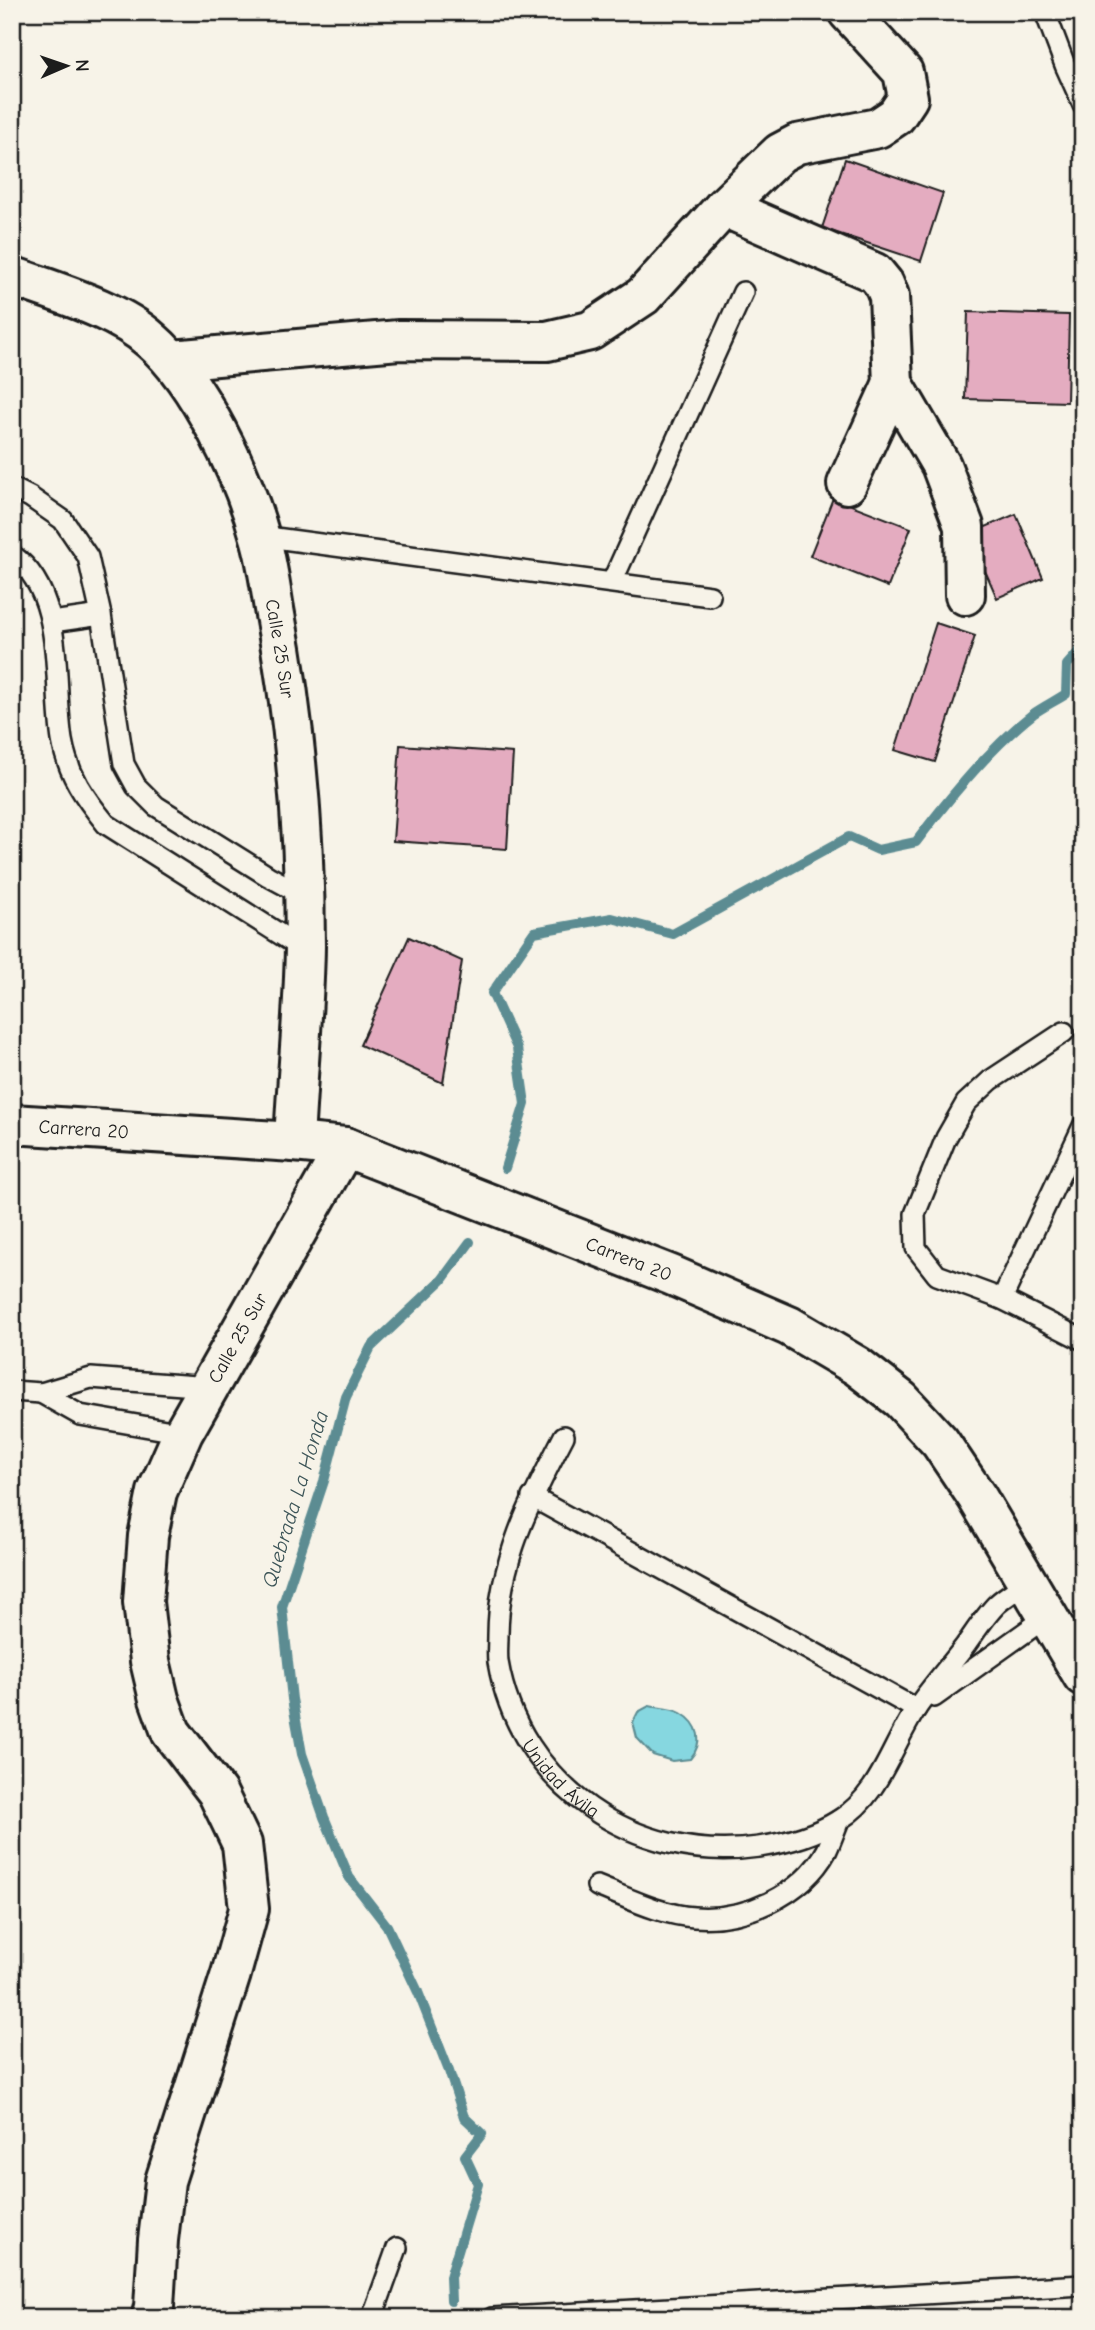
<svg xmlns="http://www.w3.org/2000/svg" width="1095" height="2330" viewBox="0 0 1095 2330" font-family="'Comic Neue',sans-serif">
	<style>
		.water { fill: #86d7e0; stroke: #5c8c92; stroke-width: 2 }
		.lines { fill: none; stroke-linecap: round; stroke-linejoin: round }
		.stream { stroke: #5c8c92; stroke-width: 10 }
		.building { fill: #e4acc0; stroke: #1c1c1c; stroke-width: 2 }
		.service-casing { stroke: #1c1c1c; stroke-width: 24 }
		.minor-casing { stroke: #1c1c1c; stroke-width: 44 }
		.service { stroke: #f7f3e8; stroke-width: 19 }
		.minor { stroke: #f7f3e8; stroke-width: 38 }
		.labels { text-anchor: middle; stroke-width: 6; stroke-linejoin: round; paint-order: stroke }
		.street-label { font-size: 19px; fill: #1c1c1c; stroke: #f7f3e8 }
		.water-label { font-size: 21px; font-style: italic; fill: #3c5457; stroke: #f7f3e8 }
	</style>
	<rect width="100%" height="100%" fill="#f7f3e8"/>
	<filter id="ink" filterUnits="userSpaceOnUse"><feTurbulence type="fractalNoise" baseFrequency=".0143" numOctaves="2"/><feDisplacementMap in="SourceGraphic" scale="14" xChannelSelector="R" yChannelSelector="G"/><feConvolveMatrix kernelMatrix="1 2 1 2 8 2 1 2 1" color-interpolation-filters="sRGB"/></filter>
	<g filter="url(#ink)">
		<!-- water -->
		<path class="water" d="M649,1706C659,1708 672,1708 681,1713C700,1724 704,1743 690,1759L672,1761L653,1755L637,1738L633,1722L638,1712Z"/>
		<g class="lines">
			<!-- stream -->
			<g class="stream">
				<path d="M505,1168L525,1104L517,1048L492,993L534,932L612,918L673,934L849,837L878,850L916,842C949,798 990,748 1033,714C1043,707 1055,701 1066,694L1067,665L1083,647"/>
				<polyline points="451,2301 450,2277 478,2184 465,2156 482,2134 464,2117 449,2071 418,1992 387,1926 349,1877 324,1817 302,1754 292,1699 282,1607 324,1481 346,1397 371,1347 442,1280 470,1242"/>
			</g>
		</g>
		<!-- building -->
		<g class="building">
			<polygon points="845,159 943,193 921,261 822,228"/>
			<polygon points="968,312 1069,315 1067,402 965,399"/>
			<polygon points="833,498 911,528 888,587 810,556"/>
			<polygon points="1016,514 1043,578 997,598 969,534"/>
			<polygon points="936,623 975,636 935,762 895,750"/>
			<polygon points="400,745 513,753 507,849 393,841"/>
			<polygon points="409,937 462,961 443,1083 360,1045"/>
		</g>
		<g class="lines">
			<!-- service casing -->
			<g class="service-casing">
				<g id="service">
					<polyline points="1045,12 1065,65 1083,105"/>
					<polyline points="12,488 30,497 63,520 88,557 101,615 124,764 136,786 156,806 268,876 305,896"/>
					<polyline points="260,536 710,596"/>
					<path d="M12,555C66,592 53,683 62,740C68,775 85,798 106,824L305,950"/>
					<polyline points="612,582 743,292"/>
					<polyline points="52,622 101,615"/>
					<polyline points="1064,1032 991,1080 966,1103 946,1138 915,1214 916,1248 937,1275 1002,1299 1083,1340"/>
					<polyline points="1002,1299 1083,1126"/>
					<polyline points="12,1391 41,1393 91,1378 209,1387"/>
					<polyline points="41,1393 80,1415 183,1433"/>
					<path id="s1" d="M564,1436C531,1499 498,1563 498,1635C498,1644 497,1653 498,1662C519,1786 636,1865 759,1847C786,1843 815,1835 839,1820C880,1795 891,1747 916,1709C931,1687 949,1667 965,1646C975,1632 985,1616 997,1604C1006,1596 1018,1589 1027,1582"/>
					<polyline points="532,1497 916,1709"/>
					<polyline points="934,1697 1048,1616"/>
					<path d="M597,1886C628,1898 661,1915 694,1917C744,1921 802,1896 827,1850C831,1841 835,1830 839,1820"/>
					<polyline points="372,2318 397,2248"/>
					<polyline points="492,2318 1083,2285"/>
				</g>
			</g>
			<!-- minor casing -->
			<g class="minor-casing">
				<g id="minor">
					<polyline points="724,207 780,153 797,144 878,128 896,116 908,98 903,72 848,12"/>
					<path id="s2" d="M12,276C55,292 117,309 151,340C198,380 244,477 260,537C267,560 270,585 274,609C295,719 305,834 305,946C304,1011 297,1077 294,1142"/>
					<polyline points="172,360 399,340 547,341 590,331 643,296 724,207 875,273 884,284 889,296 893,383 941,465 964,526 965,595"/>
					<polyline points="847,484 893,383"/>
					<path id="s3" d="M12,1124L294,1142L345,1147L671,1275L789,1326L857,1366L901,1400L940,1442L977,1497L1083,1676"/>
					<path id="s4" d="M151,2318L154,2307L158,2240L165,2181L231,1974L249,1909L242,1844L217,1792L171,1732L159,1699L150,1661L143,1602L148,1536L157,1492L183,1433L345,1147"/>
				</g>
			</g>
			<!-- service -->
			<use href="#service" class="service"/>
			<!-- minor -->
			<use href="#minor" class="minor"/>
		</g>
	</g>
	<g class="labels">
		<!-- street labels -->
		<g class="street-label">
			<text dy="7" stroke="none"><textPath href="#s2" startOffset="495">Calle 25 Sur</textPath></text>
			<text dy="7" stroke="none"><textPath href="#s3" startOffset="72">Carrera 20</textPath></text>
			<text dy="7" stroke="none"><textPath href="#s3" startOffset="639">Carrera 20</textPath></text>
			<text dy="7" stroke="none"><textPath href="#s4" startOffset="1040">Calle 25 Sur</textPath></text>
			<text dy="7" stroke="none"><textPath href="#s1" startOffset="374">Unidad Ávila</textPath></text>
		</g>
		<!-- water labels -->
		<g class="water-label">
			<text transform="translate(295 1499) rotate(-73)" y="7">Quebrada La Honda</text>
		</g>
	</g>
	<!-- margin -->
	<rect width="1095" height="2330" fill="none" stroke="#f7f3e8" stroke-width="42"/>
	<rect x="21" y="21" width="1053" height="2288" fill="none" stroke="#1c1c1c" stroke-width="2.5" filter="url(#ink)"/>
	<!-- north arrow -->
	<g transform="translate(66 66) rotate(88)" stroke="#f7f3e8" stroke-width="5" paint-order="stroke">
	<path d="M0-5L12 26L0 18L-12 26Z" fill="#1c1c1c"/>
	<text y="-10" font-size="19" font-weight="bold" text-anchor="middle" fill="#1c1c1c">N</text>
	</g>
</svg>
